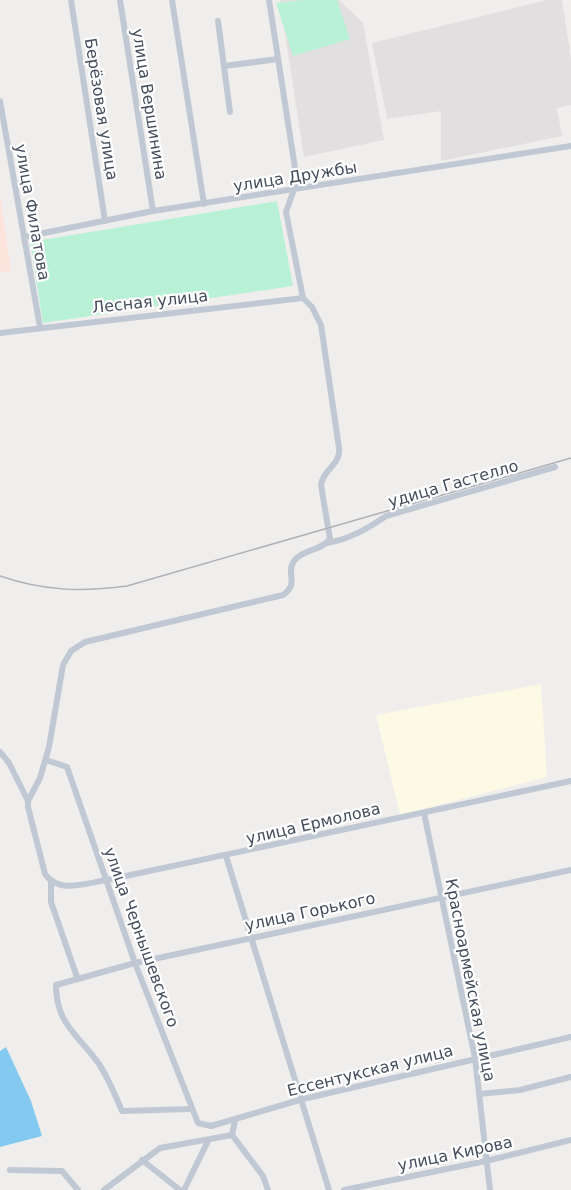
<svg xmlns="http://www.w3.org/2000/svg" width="571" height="1190" viewBox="0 0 571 1190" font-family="'DejaVu Sans',sans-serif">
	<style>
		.commercial { fill: #fcf9e5 }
		.education { fill: #e1dfdf }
		.medical { fill: #fce3dc }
		.park { fill: #b9f1d6 }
		.water { fill: #84caf0 }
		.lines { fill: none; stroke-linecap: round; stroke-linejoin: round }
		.minor { stroke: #c0c8d4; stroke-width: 6 }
		.rail { stroke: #afb1b8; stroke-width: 1.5 }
		.labels { text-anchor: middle; stroke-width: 4.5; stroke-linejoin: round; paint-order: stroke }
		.street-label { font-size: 16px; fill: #454e5c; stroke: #fff }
	</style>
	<rect width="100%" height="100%" fill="#f0eeed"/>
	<!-- commercial -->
	<polygon class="commercial" points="541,684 547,777 400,815 376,715"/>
	<!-- education -->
	<g class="education">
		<polygon points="280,0 339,0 363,23 384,140 304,157"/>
		<polygon points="547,0 562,0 571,59 571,105 557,108 562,136 441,161 441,111 387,119 372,43"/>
	</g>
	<!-- medical -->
	<polygon class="medical" points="0,194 11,271 0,272"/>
	<!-- park -->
	<g class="park">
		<polygon points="305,0 337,0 350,39 293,56 276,3"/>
		<polygon points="277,201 293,286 43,323 30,242"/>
	</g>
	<!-- water -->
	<polygon class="water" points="6,1047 31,1101 42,1136 0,1147 0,1051"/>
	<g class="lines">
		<!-- minor -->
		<g class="minor">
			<polyline points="71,0 105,221"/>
			<polyline points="120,0 153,211"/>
			<polyline points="172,0 204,204"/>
			<path d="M269,0L297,181L286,212L303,298L312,307L321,325L339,448C341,465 323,469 321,485L330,539C321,551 303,549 294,561C285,573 300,583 283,595L85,642L71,651L63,665L49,747L40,778L28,801V807L45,874C58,894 86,883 107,880L571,781"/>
			<polyline points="218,21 230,112"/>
			<polyline points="224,66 278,59"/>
			<polyline points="0,101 40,327"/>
			<polyline points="24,237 153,211 571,146"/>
			<polyline points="0,333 303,298"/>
			<path d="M327,543C350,539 367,529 386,516L555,467"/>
			<polyline points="0,752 9,763 28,801"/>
			<polyline points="46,760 67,767 135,963 198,1123 211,1126 303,1099 571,1037"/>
			<polyline points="424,813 475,1058 490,1190"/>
			<polyline points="226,856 329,1190"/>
			<polyline points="51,883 51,902 77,977"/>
			<polyline points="479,1094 520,1090 571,1077"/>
			<path d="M192,1109L122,1111C115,1095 109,1079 99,1064C79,1035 56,1025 56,985L135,963L571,870"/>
			<polyline points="232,1135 263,1176 268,1190"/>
			<polyline points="142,1160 180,1190"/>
			<polyline points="10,1170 62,1171 78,1190"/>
			<polyline points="104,1190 160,1148 232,1135 235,1120"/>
			<polyline points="184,1190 208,1141"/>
			<polyline points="344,1190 486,1161 571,1140"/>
		</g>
		<!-- rail -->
		<path class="rail" d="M0,576C43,591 82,592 127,586L571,458"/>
	</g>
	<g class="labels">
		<!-- street labels -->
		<g class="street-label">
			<text transform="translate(150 104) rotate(81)" y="6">улица Вершинина</text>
			<text transform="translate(102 109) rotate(81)" y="6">Берёзовая улица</text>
			<text transform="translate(295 176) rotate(-9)" y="6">улица Дружбы</text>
			<text transform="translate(33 212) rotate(80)" y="6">улица Филатова</text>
			<text transform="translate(150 301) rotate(-6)" y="6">Лесная улица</text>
			<text transform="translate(453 483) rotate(-16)" y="6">удица Гастелло</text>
			<text transform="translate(313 823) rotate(-13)" y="6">улица Ермолова</text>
			<text transform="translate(310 911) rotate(-12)" y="6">улица Горького</text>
			<text transform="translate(142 937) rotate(70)" y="6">улица Чернышевского</text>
			<text transform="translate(471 980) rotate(79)" y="6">Красноармейская улица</text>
			<text transform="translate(370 1070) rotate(-14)" y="6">Ессентукская улица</text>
			<text transform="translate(455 1153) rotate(-12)" y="6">улица Кирова</text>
		</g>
	</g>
</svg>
